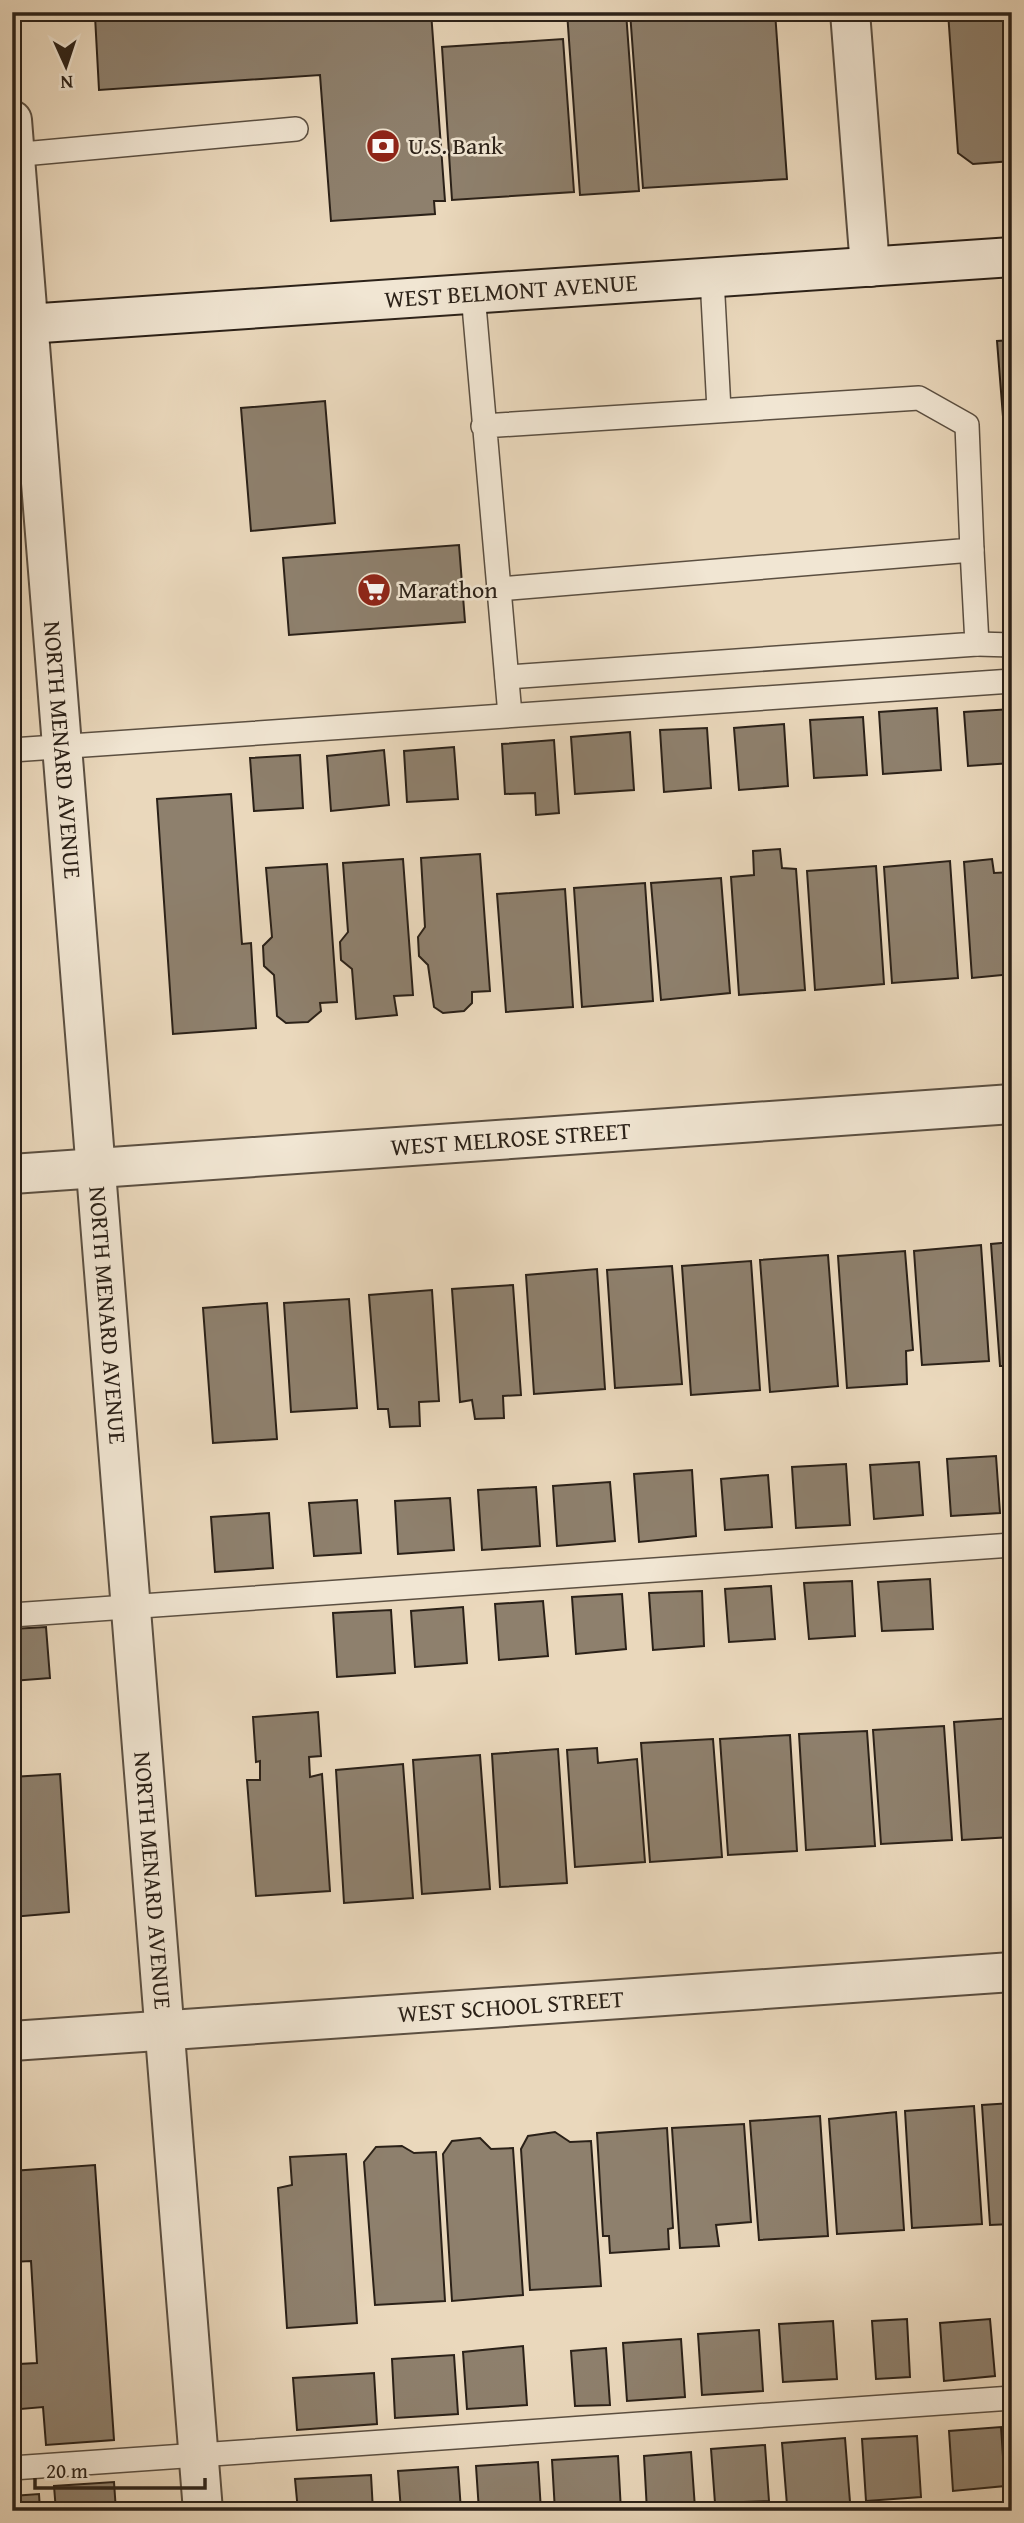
<svg xmlns="http://www.w3.org/2000/svg" width="1024" height="2523" viewBox="0 0 1024 2523" font-family="'Gentium Book Plus',serif">
	<style>
		.building { fill: #8e806d; stroke: #2b2118; stroke-width: 2 }
		.lines { fill: none; stroke-linecap: round; stroke-linejoin: round }
		.service-casing { stroke: #5b4f41; stroke-width: 26 }
		.minor-casing { stroke: #5b4f41; stroke-width: 42 }
		.secondary-casing { stroke: #2b2118; stroke-width: 42 }
		.service { stroke: #f1e6d3; stroke-width: 23 }
		.minor { stroke: #f1e6d3; stroke-width: 38 }
		.secondary { stroke: #f1e6d3; stroke-width: 38 }
		.labels { text-anchor: middle; stroke-width: 5; stroke-linejoin: round; paint-order: stroke }
		.poi-label { font-size: 24px; fill: #2b2118; stroke: #f1e6d3; text-anchor: start }
		.street-label { font-size: 24px; fill: #2b2118; stroke: #f1e6d3 }
	</style>
	<rect width="100%" height="100%" fill="#ead8bc"/>
	<filter id="stains"><feTurbulence type="fractalNoise" baseFrequency=".00286" numOctaves="4"/><feColorMatrix values="0 0 0 0 .2 0 0 0 0 .09 0 0 0 0 .02 0 0 0 .5 -.17"/></filter>
	<radialGradient id="worn" r=".72"><stop offset=".6" stop-color="#630" stop-opacity="0"/><stop offset="1" stop-color="#630" stop-opacity=".3"/></radialGradient>
	<!-- building -->
	<g class="building">
		<polygon points="149,12 431,12 445,201 434,201 435,214 331,221 320,75 99,90 95,16"/>
		<polygon points="567,12 626,12 639,191 580,195"/>
		<polygon points="630,12 775,12 787,179 643,188"/>
		<polygon points="948,12 1012,12 1012,161 973,164 958,153"/>
		<polygon points="563,39 574,192 452,200 442,47"/>
		<polygon points="1012,340 1012,467 1007,467 997,341"/>
		<polygon points="325,401 335,523 251,531 241,408"/>
		<polygon points="459,545 465,622 289,635 283,558"/>
		<polygon points="937,708 941,770 883,774 879,712"/>
		<polygon points="1012,709 1012,763 968,766 964,712"/>
		<polygon points="863,717 867,775 814,778 810,720"/>
		<polygon points="784,724 788,786 739,790 734,728"/>
		<polygon points="707,728 711,788 664,792 660,730"/>
		<polygon points="630,732 634,790 575,794 571,737"/>
		<polygon points="554,740 559,813 536,815 535,793 505,794 502,744"/>
		<polygon points="454,747 458,799 407,802 404,751"/>
		<polygon points="384,750 389,805 331,811 327,756"/>
		<polygon points="300,755 303,808 254,811 250,758"/>
		<polygon points="231,794 242,944 251,943 256,1028 173,1034 157,799"/>
		<polygon points="780,849 782,868 796,869 805,990 739,995 731,877 754,875 753,851"/>
		<polygon points="480,854 490,991 472,992 472,1003 464,1011 443,1013 434,1007 428,965 419,956 418,937 425,927 421,858"/>
		<polygon points="403,859 413,995 394,996 397,1015 356,1019 352,969 341,960 340,942 348,932 343,863"/>
		<polygon points="992,859 994,873 1012,872 1012,974 972,978 964,862"/>
		<polygon points="950,861 958,978 892,983 884,867"/>
		<polygon points="327,864 337,1002 320,1003 321,1011 308,1022 286,1023 277,1016 274,975 264,966 263,946 272,937 266,868"/>
		<polygon points="876,866 884,984 815,990 807,871"/>
		<polygon points="721,878 730,993 661,1000 651,883"/>
		<polygon points="645,883 653,1001 582,1007 574,888"/>
		<polygon points="565,889 573,1007 506,1012 497,894"/>
		<polygon points="1012,1242 1012,1366 1000,1366 991,1244"/>
		<polygon points="981,1245 989,1361 922,1365 914,1251"/>
		<polygon points="905,1251 913,1350 906,1351 907,1384 847,1388 838,1256"/>
		<polygon points="828,1255 838,1386 770,1392 760,1260"/>
		<polygon points="751,1261 760,1390 691,1395 682,1266"/>
		<polygon points="672,1266 682,1384 615,1388 607,1270"/>
		<polygon points="597,1269 605,1389 534,1394 526,1275"/>
		<polygon points="513,1285 521,1395 503,1396 504,1418 475,1419 472,1400 460,1402 452,1289"/>
		<polygon points="432,1290 439,1401 419,1402 420,1426 390,1427 388,1409 378,1409 369,1295"/>
		<polygon points="349,1299 357,1408 291,1412 284,1303"/>
		<polygon points="267,1303 277,1439 213,1443 203,1308"/>
		<polygon points="996,1456 1000,1513 951,1516 947,1459"/>
		<polygon points="919,1462 923,1515 874,1519 870,1465"/>
		<polygon points="846,1464 850,1525 796,1528 792,1467"/>
		<polygon points="692,1470 696,1536 639,1542 634,1474"/>
		<polygon points="768,1475 772,1527 725,1530 721,1479"/>
		<polygon points="610,1482 615,1541 557,1546 553,1486"/>
		<polygon points="536,1487 540,1546 482,1550 478,1490"/>
		<polygon points="450,1498 454,1550 398,1554 395,1501"/>
		<polygon points="357,1500 361,1553 314,1556 309,1503"/>
		<polygon points="269,1513 273,1568 215,1572 211,1517"/>
		<polygon points="930,1579 933,1629 882,1631 878,1582"/>
		<polygon points="852,1581 855,1636 809,1639 804,1583"/>
		<polygon points="771,1586 775,1639 729,1642 725,1589"/>
		<polygon points="702,1591 704,1646 653,1650 649,1593"/>
		<polygon points="622,1594 626,1649 576,1654 572,1597"/>
		<polygon points="543,1601 548,1656 499,1660 495,1604"/>
		<polygon points="463,1607 467,1663 415,1667 411,1611"/>
		<polygon points="391,1610 395,1673 337,1677 333,1613"/>
		<polygon points="46,1627 50,1678 12,1681 12,1629"/>
		<polygon points="318,1712 321,1756 309,1757 310,1777 322,1774 330,1891 256,1896 247,1780 260,1780 260,1761 256,1762 253,1717"/>
		<polygon points="1012,1718 1012,1837 962,1840 954,1722"/>
		<polygon points="944,1726 952,1840 881,1844 873,1730"/>
		<polygon points="867,1731 875,1846 806,1850 799,1734"/>
		<polygon points="790,1735 797,1851 728,1855 720,1739"/>
		<polygon points="713,1739 722,1857 650,1862 641,1743"/>
		<polygon points="597,1748 598,1763 637,1759 645,1862 575,1867 567,1750"/>
		<polygon points="558,1749 567,1883 500,1887 492,1754"/>
		<polygon points="480,1755 490,1889 422,1894 413,1760"/>
		<polygon points="403,1764 413,1898 344,1903 336,1770"/>
		<polygon points="60,1774 69,1912 12,1917 12,1777"/>
		<polygon points="1012,2103 1012,2224 990,2225 982,2105"/>
		<polygon points="974,2106 982,2224 912,2228 905,2111"/>
		<polygon points="896,2112 904,2230 837,2234 829,2119"/>
		<polygon points="820,2116 828,2236 759,2240 750,2121"/>
		<polygon points="744,2124 751,2222 716,2225 719,2246 680,2248 672,2128"/>
		<polygon points="667,2128 673,2228 668,2229 669,2249 610,2253 609,2236 603,2236 597,2133"/>
		<polygon points="555,2132 570,2142 591,2141 601,2286 530,2290 521,2149 528,2136"/>
		<polygon points="480,2138 491,2149 513,2148 523,2295 452,2301 443,2154 452,2141"/>
		<polygon points="402,2146 414,2153 436,2152 445,2301 375,2305 364,2162 376,2147"/>
		<polygon points="346,2154 357,2323 287,2328 278,2188 292,2185 290,2157"/>
		<polygon points="95,2165 114,2440 46,2445 43,2407 21,2409 19,2364 37,2363 31,2261 12,2262 12,2171"/>
		<polygon points="907,2319 910,2377 876,2379 872,2321"/>
		<polygon points="990,2319 995,2376 944,2381 940,2323"/>
		<polygon points="833,2321 837,2379 783,2382 779,2324"/>
		<polygon points="759,2330 763,2391 702,2395 698,2334"/>
		<polygon points="681,2339 685,2397 627,2401 623,2343"/>
		<polygon points="523,2346 527,2405 467,2409 463,2352"/>
		<polygon points="606,2348 610,2405 575,2406 571,2351"/>
		<polygon points="454,2355 458,2414 395,2418 392,2359"/>
		<polygon points="374,2373 377,2424 297,2430 293,2378"/>
		<polygon points="1001,2427 1005,2486 953,2491 949,2431"/>
		<polygon points="917,2436 921,2497 866,2501 862,2439"/>
		<polygon points="845,2438 850,2502 787,2505 782,2443"/>
		<polygon points="765,2445 769,2501 715,2503 711,2449"/>
		<polygon points="691,2452 695,2508 647,2511 644,2456"/>
		<polygon points="618,2456 621,2511 555,2511 552,2460"/>
		<polygon points="538,2462 541,2511 479,2511 476,2466"/>
		<polygon points="458,2467 461,2511 401,2511 398,2471"/>
		<polygon points="371,2475 373,2511 298,2511 295,2479"/>
		<polygon points="114,2482 116,2511 56,2511 54,2486"/>
		<polygon points="39,2494 40,2511 12,2511 12,2496"/>
	</g>
	<g class="lines">
		<!-- service casing -->
		<g class="service-casing">
			<g id="service">
				<polyline points="12,155 296,129"/>
				<polyline points="712,278 719,410"/>
				<polyline points="473,294 499,589 972,550 967,425 919,398 483,426"/>
				<polyline points="499,589 510,715"/>
				<polyline points="977,644 1012,645"/>
				<polyline points="507,677 977,644 972,550"/>
				<polyline points="12,750 1012,681"/>
				<polyline points="12,1615 1012,1545"/>
				<polyline points="12,2468 1012,2398"/>
			</g>
		</g>
		<!-- minor casing -->
		<g class="minor-casing">
			<g id="minor">
				<polyline points="850,12 870,267"/>
				<path id="s1" d="M12,120L203,2511"/>
				<path id="s2" d="M12,1174L1012,1104"/>
				<path id="s3" d="M12,2041L1012,1972"/>
			</g>
		</g>
		<!-- secondary casing -->
		<g class="secondary-casing">
			<g id="secondary">
				<path id="s4" d="M12,325L1012,257"/>
			</g>
		</g>
		<!-- service -->
		<use href="#service" class="service"/>
		<!-- minor -->
		<use href="#minor" class="minor"/>
		<!-- secondary -->
		<use href="#secondary" class="secondary"/>
	</g>
	<!-- icons -->
	<defs>
		<g id="bank-disc" transform="scale(1.75)"><circle r="9.5" fill="#8f2418" stroke="#f1e6d3"/><path d="M-6-4H6V4H-6ZM0-2.3a2.3 2.3 0 1 0 0 4.6a2.3 2.3 0 1 0 0-4.6Z" fill="#fff"/></g>
		<g id="supermarket-disc" transform="scale(1.75)"><circle r="9.5" fill="#8f2418" stroke="#f1e6d3"/><path d="M-6-5.5h2.5l.6 2H6L4.5 2H-2.5L-4.4-4H-6ZM-1.5 3.2a1.3 1.3 0 1 0 .1 0ZM3 3.2a1.3 1.3 0 1 0 .1 0Z" fill="#fff"/></g>
	</defs>
	<g fill-rule="evenodd">
		<use href="#bank-disc" x="383" y="146"/>
		<use href="#supermarket-disc" x="374" y="590"/>
	</g>
	<g class="labels">
		<!-- poi labels -->
		<g class="poi-label">
			<text x="408" y="154">U.S. Bank</text>
			<text x="398" y="598">Marathon</text>
		</g>
		<!-- street labels -->
		<g class="street-label">
			<text dy="8" stroke="none"><textPath href="#s4" startOffset="500">WEST BELMONT AVENUE</textPath></text>
			<text dy="8" stroke="none"><textPath href="#s1" startOffset="632">NORTH MENARD AVENUE</textPath></text>
			<text dy="8" stroke="none"><textPath href="#s2" startOffset="500">WEST MELROSE STREET</textPath></text>
			<text dy="8" stroke="none"><textPath href="#s1" startOffset="1199">NORTH MENARD AVENUE</textPath></text>
			<text dy="8" stroke="none"><textPath href="#s1" startOffset="1766">NORTH MENARD AVENUE</textPath></text>
			<text dy="8" stroke="none"><textPath href="#s3" startOffset="500">WEST SCHOOL STREET</textPath></text>
		</g>
	</g>
	<!-- margin -->
	<rect width="1024" height="2523" fill="none" stroke="#ead8bc" stroke-width="42"/>
	<rect x="14" y="14" width="996" height="2495" fill="none" stroke="#2b2118" stroke-width="3.5"/>
	<rect x="21" y="21" width="982" height="2481" fill="none" stroke="#2b2118" stroke-width="2"/>
	<!-- north arrow -->
	<g transform="translate(66 66) rotate(177)" stroke="#f1e6d3" stroke-width="5" paint-order="stroke">
	<path d="M0-5L12 26L0 18L-12 26Z" fill="#2b2118"/>
	<text y="-10" font-size="19" font-weight="bold" text-anchor="middle" fill="#2b2118">N</text>
	</g>
	<!-- scale -->
	<path d="M35 2478v10h170v-10" fill="none" stroke="#2b2118" stroke-width="3.5"/>
	<text x="46" y="2478" font-size="21" fill="#2b2118" stroke="#f1e6d3" stroke-width="5" paint-order="stroke">20 m</text>
	<rect width="100%" height="100%" filter="url(#stains)"/>
	<rect width="100%" height="100%" fill="url(#worn)"/>
</svg>
